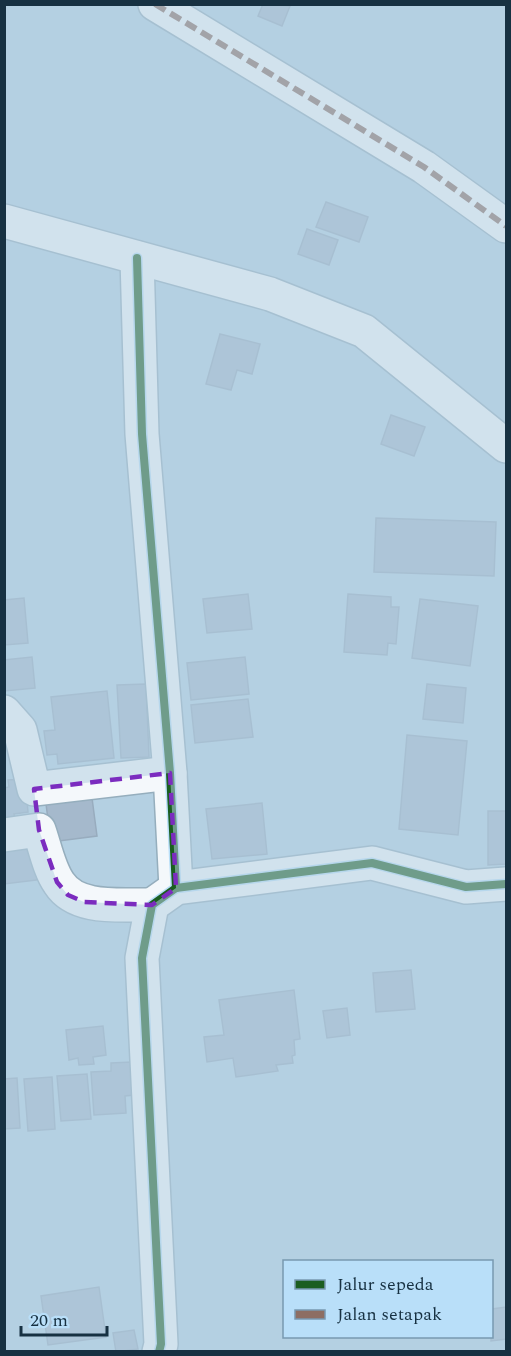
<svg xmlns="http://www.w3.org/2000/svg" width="511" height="1356" viewBox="0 0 511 1356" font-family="Spectral,serif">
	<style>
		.building { fill: #a5b9cc; stroke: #98acbe; stroke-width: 1.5 }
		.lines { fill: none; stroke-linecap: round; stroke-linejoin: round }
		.street-casing { stroke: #95aebd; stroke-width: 36 }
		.street { stroke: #f4f8fb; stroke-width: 33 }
		.quiet { stroke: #8d6e63; stroke-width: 6; stroke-dasharray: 12 6; stroke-linecap: butt }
		.cycleway-casing { stroke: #b9dff9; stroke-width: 11 }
		.cycleway { stroke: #1b5e20; stroke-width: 8 }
		.marked { fill: none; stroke: #7b2cbf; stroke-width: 4.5; stroke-dasharray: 12 8; stroke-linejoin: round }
	</style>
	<rect width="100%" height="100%" fill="#b4d0e2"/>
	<!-- building -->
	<g class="building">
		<polygon points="263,4 290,6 282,26 258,16"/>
		<polygon points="326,202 368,217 359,242 316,227"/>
		<polygon points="307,229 338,240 329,265 298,254"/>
		<polygon points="220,334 260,344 252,374 237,370 231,390 206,384"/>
		<polygon points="391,415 425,427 414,456 381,444"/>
		<polygon points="376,518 496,522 494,576 374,572"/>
		<polygon points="248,594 252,629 207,633 203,599"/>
		<polygon points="348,594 391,597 391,607 399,607 396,644 388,643 387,655 344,652"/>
		<polygon points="24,598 28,643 4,645 4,600"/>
		<polygon points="420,599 478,606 470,666 412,658"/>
		<polygon points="32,657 35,688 4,691 4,660"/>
		<polygon points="245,657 249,694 191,700 187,663"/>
		<polygon points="146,684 149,757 121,758 117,685"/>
		<polygon points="427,684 466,688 463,723 423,719"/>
		<polygon points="107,691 114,758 58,764 57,754 47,755 44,731 55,730 51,697"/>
		<polygon points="248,699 253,737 195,743 191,705"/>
		<polygon points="407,735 467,741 458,835 399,829"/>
		<polygon points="25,779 28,812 14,814 15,819 4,820 4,788 9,787 8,780"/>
		<polygon points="92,798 97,836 51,842 46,804"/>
		<polygon points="262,803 267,854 212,859 206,809"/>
		<polygon points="488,811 506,811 506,864 488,865"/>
		<polygon points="40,842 44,879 4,884 4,847"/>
		<polygon points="411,970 415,1009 376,1012 373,973"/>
		<polygon points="294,990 300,1039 294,1040 295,1055 292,1056 293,1063 276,1065 278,1071 236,1077 233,1058 207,1062 204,1037 224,1035 219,1000"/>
		<polygon points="347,1008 350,1035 327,1038 323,1011"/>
		<polygon points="103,1026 106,1055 93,1057 94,1064 79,1065 78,1058 69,1060 66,1030"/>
		<polygon points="132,1062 134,1095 125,1096 126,1113 94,1115 91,1072 111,1071 111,1063"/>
		<polygon points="87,1074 91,1119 61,1121 57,1076"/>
		<polygon points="52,1077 55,1129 28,1131 24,1079"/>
		<polygon points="17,1078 20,1128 4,1129 4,1079"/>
		<polygon points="99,1287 106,1337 48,1345 41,1296"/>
		<polygon points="506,1307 506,1339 491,1341 492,1309"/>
		<polygon points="134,1330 138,1349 116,1352 113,1333"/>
	</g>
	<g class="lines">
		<!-- street casing -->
		<g class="street-casing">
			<g id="street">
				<polyline points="155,4 424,167 506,226"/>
				<polyline points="4,221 270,294 364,331 506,446"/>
				<polyline points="137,258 142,434 170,773 176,888"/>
				<polyline points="4,712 20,730 34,789 170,773"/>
				<path d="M4,835L39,830C45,847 49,869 59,883C77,911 122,904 152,905"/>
				<polyline points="159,1352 161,1344 142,958 152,905 176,888 372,863 466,887 506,884"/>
			</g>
		</g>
		<!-- street -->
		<use href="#street" class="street"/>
		<!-- quiet -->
		<polyline class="quiet" points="155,4 424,167 506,226"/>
		<!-- cycleway casing -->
		<g class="cycleway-casing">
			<g id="cycleway">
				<polyline points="137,258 142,434 170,773 176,888"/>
				<polyline points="159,1352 161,1344 142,958 152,905 176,888 372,863 466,887 506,884"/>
			</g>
		</g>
		<!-- cycleway -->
		<use href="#cycleway" class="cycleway"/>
	</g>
	<!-- marked area -->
	<path d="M0 0H511V1356H0ZM170,773L176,888L152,905L84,902L68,895L57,882L39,830L34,789Z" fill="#b4d0e2" fill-opacity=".55" fill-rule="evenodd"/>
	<path class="marked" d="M170,773L176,888L152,905L84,902L68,895L57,882L39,830L34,789Z"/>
	<!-- border -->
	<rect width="511" height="1356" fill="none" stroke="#173142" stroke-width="12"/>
	<!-- legend -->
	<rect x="283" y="1260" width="210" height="78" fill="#b9dff9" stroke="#7899b0" stroke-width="1.5"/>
	<rect x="295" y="1280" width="30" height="9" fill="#1b5e20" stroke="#7899b0" stroke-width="1.5"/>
	<text x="337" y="1290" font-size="18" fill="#173142">Jalur sepeda</text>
	<rect x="295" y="1310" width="30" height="9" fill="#8d6e63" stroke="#7899b0" stroke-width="1.5"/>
	<text x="337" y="1320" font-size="18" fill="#173142">Jalan setapak</text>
	<!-- scale -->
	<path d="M21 1326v9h86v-9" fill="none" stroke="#173142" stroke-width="3"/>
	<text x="30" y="1326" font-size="18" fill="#173142" stroke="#b9dff9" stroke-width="4.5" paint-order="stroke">20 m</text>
</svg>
